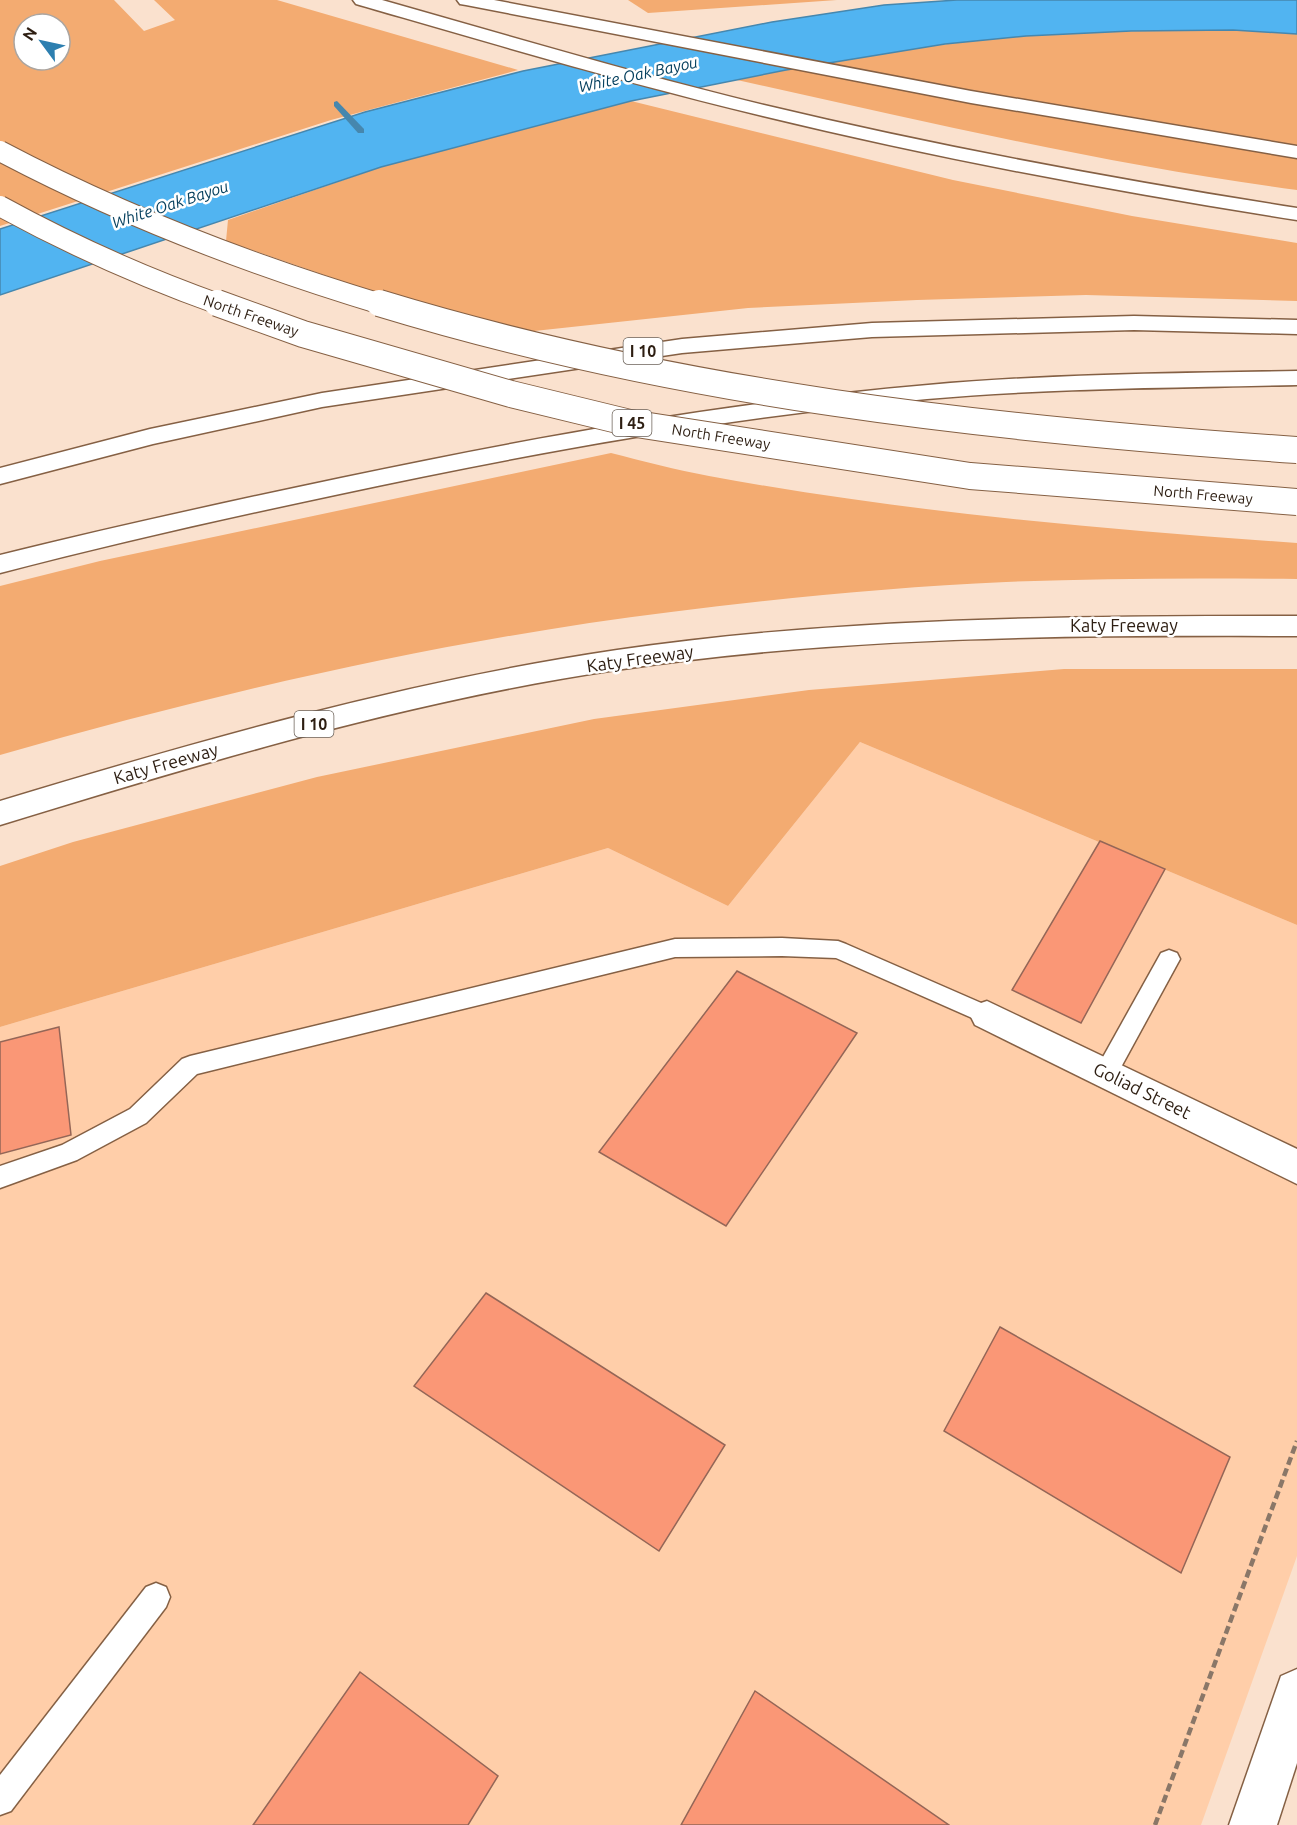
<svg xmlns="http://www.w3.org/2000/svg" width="1297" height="1825" viewBox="0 0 1297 1825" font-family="Ubuntu,sans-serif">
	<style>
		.built { fill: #ffcea9 }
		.green { fill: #f3ab71; fill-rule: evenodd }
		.water { fill: #51b4f1; stroke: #4687ae; stroke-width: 1.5 }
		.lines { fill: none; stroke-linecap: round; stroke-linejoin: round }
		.stream { fill: #4687ae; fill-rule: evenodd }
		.building { fill: #fa9776; stroke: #946657; stroke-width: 1.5 }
		.service-casing { stroke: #856044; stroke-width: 3 }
		.minor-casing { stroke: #856044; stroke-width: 3 }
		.motorway-casing { stroke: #856044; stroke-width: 3 }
		.path { stroke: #8a7768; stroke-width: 4.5; stroke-dasharray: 8 4; stroke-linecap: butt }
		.service { fill: #fff; fill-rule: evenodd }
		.minor { fill: #fff; fill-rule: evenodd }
		.motorway { fill: #fff; fill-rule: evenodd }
		.motorway-bridge-far1-casing { stroke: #856044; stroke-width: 22; stroke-linecap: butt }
		.motorway-bridge-casing { stroke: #856044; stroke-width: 28; stroke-linecap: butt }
		.motorway-bridge-far1 { stroke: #fff; stroke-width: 20 }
		.motorway-bridge { stroke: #fff; stroke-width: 26 }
		.labels { text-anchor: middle; stroke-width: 5; stroke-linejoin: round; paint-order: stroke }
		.far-street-label { font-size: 15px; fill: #2d1e12; stroke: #fff }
		.far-water-label { font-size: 16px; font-style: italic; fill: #07415f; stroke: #fff }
		.shield { fill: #fff; stroke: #6c6259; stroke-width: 1.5 }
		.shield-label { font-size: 16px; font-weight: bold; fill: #2d1e12 }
		.street-label { font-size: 18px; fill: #2d1e12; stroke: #fff }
	</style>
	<rect width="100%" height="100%" fill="#fae1ce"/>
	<!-- built -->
	<polygon class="built" points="860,742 1297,925 1297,1556 1201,1825 0,1825 0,1027 608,848 728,906"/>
	<!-- green -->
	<g class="green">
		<path d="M0,0H114L144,31L175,20L154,0H277L518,70L331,120L0,226ZM24,24H60V60H24Z"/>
		<polygon points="628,0 837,0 648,13"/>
		<path d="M1233,30L1297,34V190C1108,165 923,121 737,80C831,60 928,44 1024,36C1094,30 1164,31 1233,30Z"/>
		<polygon points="631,101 953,180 1132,216 1297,243 1297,301 1086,295 917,300 748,308 525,332 356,286 226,241 228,220 381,167"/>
		<path d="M611,453C643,461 676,470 709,476C903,512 1100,529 1297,543V579C1200,578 1103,578 1006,582C895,587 782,598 671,612C444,640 220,692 0,755V586L100,561Z"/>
		<polygon points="1064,669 1297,669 1297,925 860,742 728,906 608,848 0,1027 0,866 73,842 317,777 594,719 809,690"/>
	</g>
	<!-- water -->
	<polygon class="water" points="957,0 1297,0 1297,34 1233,30 1131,31 1026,36 945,44 786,70 631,101 381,167 0,295 0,229 365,112 523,71 772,22 884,5"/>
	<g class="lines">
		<!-- stream -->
		<polygon class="stream" points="337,101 364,129 364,133 358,133 334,106 334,102"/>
	</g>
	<!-- building -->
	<g class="building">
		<polygon points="1100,841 1165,869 1081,1023 1012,990"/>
		<polygon points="737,971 857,1033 726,1226 599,1152"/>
		<polygon points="59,1027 71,1135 0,1154 0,1042"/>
		<polygon points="486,1293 725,1445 659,1551 414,1386"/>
		<polygon points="1000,1327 1230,1457 1181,1573 944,1431"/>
		<polygon points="360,1672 498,1776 468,1825 253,1825"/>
		<polygon points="755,1691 949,1825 681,1825"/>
	</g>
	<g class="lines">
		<!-- service casing -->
		<g class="service-casing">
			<g id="service">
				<polygon points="782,938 838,941 846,944 995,1009 998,1015 995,1021 987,1024 979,1021 836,958 782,956 675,957 197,1074 146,1123 77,1160 0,1188 0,1166 62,1145 130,1109 182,1059 190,1056 675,939"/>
				<polygon points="1169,950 1177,953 1180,959 1114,1080 1106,1083 1098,1080 1095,1073 1098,1066 1161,953"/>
				<polygon points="156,1583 166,1587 170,1597 166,1607 11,1811 0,1815 0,1775 146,1587"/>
			</g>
		</g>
		<!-- minor casing -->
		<g class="minor-casing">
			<g id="minor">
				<polygon points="987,1001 1297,1149 1297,1184 975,1025 970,1015 975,1005"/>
				<polygon points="1297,1669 1297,1763 1277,1825 1229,1825 1281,1676"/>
			</g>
		</g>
		<!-- motorway casing -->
		<g class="motorway-casing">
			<g id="motorway">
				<path d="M353,0H382C509,36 636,74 764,105C940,147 1118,180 1297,208V220C1118,192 940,159 763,116C626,83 491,43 356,4Z"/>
				<polygon points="457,0 494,0 971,91 1297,146 1297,158 971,103 466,5 460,4"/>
				<polygon points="1134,316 1297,320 1297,334 1134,330 872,337 682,353 322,407 153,444 0,484 0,468 150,429 322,393 682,339 872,323"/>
				<path d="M1297,371V385C1174,388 1050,388 927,399C728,417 530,453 335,495C222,519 111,544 0,573V555C113,527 227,502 341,478C535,437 730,402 928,385C1050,374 1174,373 1297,371Z"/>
				<path d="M1297,616V636C1070,635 841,636 616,670C407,701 202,763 0,825V801C202,740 407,681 617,650C841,617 1071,616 1297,616Z"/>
			</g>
		</g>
		<!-- path -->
		<polyline class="path" points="1155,1825 1297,1441"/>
		<!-- service -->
		<use href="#service" class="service"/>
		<!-- minor -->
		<use href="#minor" class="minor"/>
		<!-- motorway -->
		<use href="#motorway" class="motorway"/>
		<!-- motorway-bridge-far1 casing -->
		<g class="motorway-bridge-far1-casing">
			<g id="motorway-bridge-far1">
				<path d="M0,151C123,216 251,265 384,305"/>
				<path d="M0,206C71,245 145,278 221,305"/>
			</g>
		</g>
		<!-- motorway-bridge casing -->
		<g class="motorway-bridge-casing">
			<g id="motorway-bridge">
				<polyline points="217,303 303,334 511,394 630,423 970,476 1297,502"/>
				<path d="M379,303C677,394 987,429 1297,450"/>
			</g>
		</g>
		<!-- motorway-bridge-far1 -->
		<use href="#motorway-bridge-far1" class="motorway-bridge-far1"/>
		<!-- motorway-bridge -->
		<use href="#motorway-bridge" class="motorway-bridge"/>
	</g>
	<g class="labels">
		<!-- far-street labels -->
		<g class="far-street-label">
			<text transform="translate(251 316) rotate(19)" y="5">North Freeway</text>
			<text transform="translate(721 437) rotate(9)" y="5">North Freeway</text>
			<text transform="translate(1203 495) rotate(5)" y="5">North Freeway</text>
		</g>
		<!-- far-water labels -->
		<g class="far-water-label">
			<text transform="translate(638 74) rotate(-12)" y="6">White Oak Bayou</text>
			<text transform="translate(170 204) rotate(-18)" y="6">White Oak Bayou</text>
		</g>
		<!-- shield labels -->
		<g class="shield">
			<rect x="623.5" y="338" width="39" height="26" rx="4.5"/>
			<rect x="612.5" y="410" width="39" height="26" rx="4.5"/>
			<rect x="294.5" y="711" width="39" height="26" rx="4.5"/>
		</g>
		<g class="shield-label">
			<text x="643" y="357">I 10</text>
			<text x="632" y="429">I 45</text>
			<text x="314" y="730">I 10</text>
		</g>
		<!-- street labels -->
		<g class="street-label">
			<text x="1124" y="632">Katy Freeway</text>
			<text transform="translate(640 659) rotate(-8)" y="6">Katy Freeway</text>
			<text transform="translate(166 764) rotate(-16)" y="6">Katy Freeway</text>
			<text transform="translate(1142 1091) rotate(26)" y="6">Goliad Street</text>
		</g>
	</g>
	<!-- north arrow -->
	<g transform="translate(42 42) rotate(303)"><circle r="28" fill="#ffffff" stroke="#aba5a0" stroke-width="1.5"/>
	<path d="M0-4.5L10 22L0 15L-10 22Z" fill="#2d7fb0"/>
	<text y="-9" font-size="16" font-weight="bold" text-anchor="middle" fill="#2d1e12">N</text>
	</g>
</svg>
